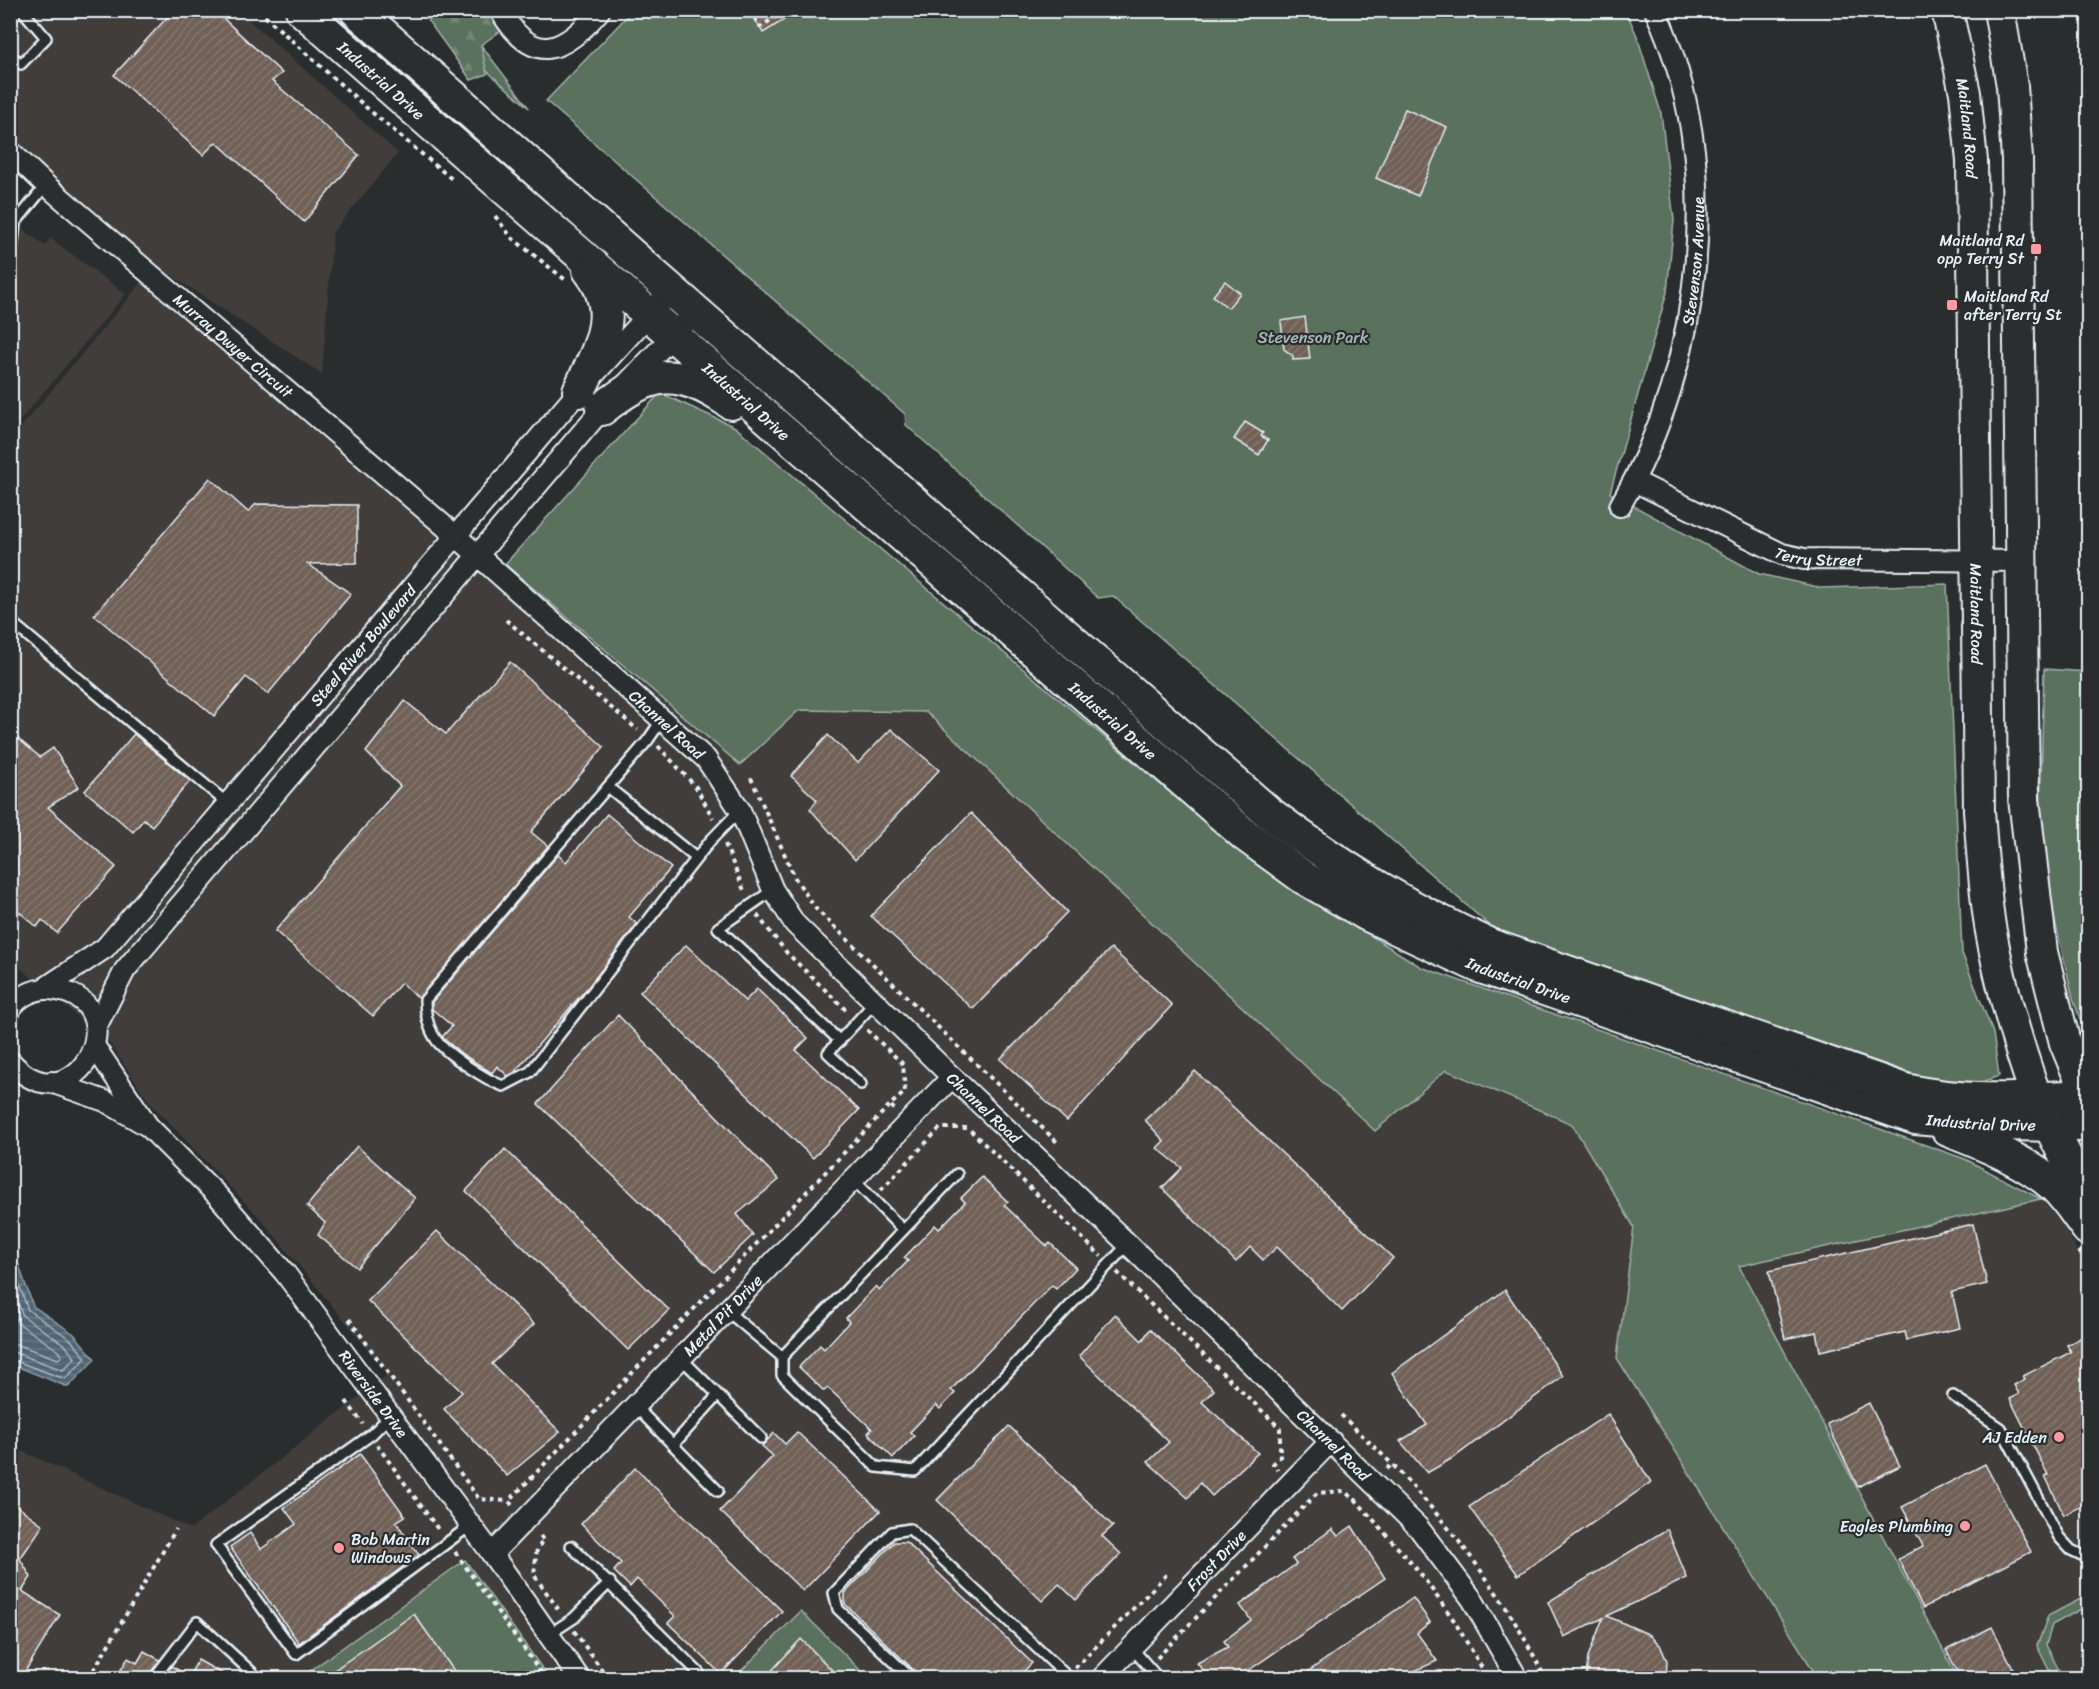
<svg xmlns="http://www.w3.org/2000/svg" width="2099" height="1689" viewBox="0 0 2099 1689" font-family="Sriracha,sans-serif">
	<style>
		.built { fill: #3f3c3a }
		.green { fill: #5a715d; stroke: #a1b1aa; stroke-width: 1.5 }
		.forest { fill: url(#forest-firs); stroke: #a1b1aa; stroke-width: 1.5 }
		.water { fill: url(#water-rules); stroke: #8c9da8; stroke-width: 1.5 }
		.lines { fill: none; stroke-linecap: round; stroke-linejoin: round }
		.shore { stroke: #abb9c3; stroke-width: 1.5 }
		.building { fill: url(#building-hatch); stroke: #e8f1f8; stroke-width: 1.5 }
		.service-casing { stroke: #e8f1f8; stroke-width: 14 }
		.minor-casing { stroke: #e8f1f8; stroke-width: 24 }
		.primary-casing { stroke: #e8f1f8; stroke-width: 34 }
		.trunk-casing { stroke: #e8f1f8; stroke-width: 36 }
		.path { stroke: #e8f1f8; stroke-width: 4; stroke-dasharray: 4.5 4.5; stroke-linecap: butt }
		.service { stroke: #2a2d2e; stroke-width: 9 }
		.minor { stroke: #2a2d2e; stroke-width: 20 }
		.primary { stroke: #2a2d2e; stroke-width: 30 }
		.trunk { stroke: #2a2d2e; stroke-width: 32 }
		.poi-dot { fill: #ff9aa2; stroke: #2a2d2e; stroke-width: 2 }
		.labels { text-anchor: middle; stroke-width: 4.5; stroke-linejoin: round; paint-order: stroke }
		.street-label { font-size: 16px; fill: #e8f1f8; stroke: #2a2d2e }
		.poi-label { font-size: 16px; fill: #e8f1f8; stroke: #2a2d2e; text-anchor: end }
		.park-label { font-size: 16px; fill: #a8b7b2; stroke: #2a2d2e }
	</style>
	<defs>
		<pattern id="forest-firs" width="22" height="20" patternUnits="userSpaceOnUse" patternTransform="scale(1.5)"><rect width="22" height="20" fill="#5a715d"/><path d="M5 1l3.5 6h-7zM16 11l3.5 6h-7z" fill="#728675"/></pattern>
		<pattern id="water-rules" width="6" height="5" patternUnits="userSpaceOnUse" patternTransform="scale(1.5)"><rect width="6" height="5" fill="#4f6573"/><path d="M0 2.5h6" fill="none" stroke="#687c88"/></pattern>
		<pattern id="building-hatch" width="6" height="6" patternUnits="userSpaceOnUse" patternTransform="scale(1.5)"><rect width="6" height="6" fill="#706057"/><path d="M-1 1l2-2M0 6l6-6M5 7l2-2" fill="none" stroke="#847770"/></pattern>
	</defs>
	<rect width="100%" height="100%" fill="#2a2d2e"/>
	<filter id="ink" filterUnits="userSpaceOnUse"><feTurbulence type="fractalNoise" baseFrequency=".0167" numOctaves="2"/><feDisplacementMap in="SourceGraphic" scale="12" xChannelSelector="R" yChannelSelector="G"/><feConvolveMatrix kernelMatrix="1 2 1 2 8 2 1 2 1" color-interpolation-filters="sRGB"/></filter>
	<g filter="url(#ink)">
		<!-- built -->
		<g class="built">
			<polygon points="11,11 239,11 398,153 333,232 322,374 161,269 739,764 799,710 926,712 1375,1130 1446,1070 1572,1124 1634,1227 1617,1358 1818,1678 11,1678 11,1446 191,1529 388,1374 260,1218 149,1102 111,1045 11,960 11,439 156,265 11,169"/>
			<polygon points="11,220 45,246 50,238 126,294 11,431"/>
			<polygon points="2041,1199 2065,1227 2088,1272 2088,1678 1957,1678 1739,1265"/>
		</g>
		<!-- green -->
		<g class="green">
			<polygon points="419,11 455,11 529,108"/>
			<polygon points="632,11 1626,11 1637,36 1661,113 1674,220 1667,292 1610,493 1759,574 1822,588 1947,584 1962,953 1993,1033 1999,1076 1972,1085 1922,1077 1496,931 1113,596 1098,598 906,425 905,414 546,101"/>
			<polygon points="660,393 735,427 1253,862 1421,967 1965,1159 2041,1199 1739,1266 1958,1678 1818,1678 1617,1358 1634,1227 1572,1124 1446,1070 1375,1131 926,712 799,710 740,765 505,564"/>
			<polygon points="2044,669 2088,672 2088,1043 2073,998 2053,913 2040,818"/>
			<polygon points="465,1560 549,1678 300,1678"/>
			<polygon points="2088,1595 2088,1605 2052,1625 2046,1645 2063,1678 2053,1678 2037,1646 2048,1616"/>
			<polygon points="801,1611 868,1678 734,1678"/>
		</g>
		<!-- forest -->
		<polygon class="forest" points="421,11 500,11 506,27 481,45 487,74 471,80"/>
		<!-- water -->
		<polygon class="water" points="10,1249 15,1254 33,1306 74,1334 95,1359 68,1387 11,1364"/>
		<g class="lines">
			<!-- shore -->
			<g class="shore">
				<polyline points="10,1259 28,1310 70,1339 86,1358 65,1379 10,1359"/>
				<polyline points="10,1282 23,1316 65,1345 75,1358 63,1370 10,1351"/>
				<polyline points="10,1310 18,1323 59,1351 62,1356 58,1359 10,1342"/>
			</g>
		</g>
		<!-- building -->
		<g class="building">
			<polygon points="174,10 214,10 282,73 272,81 359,155 304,222 216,142 203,155 114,75"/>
			<polygon points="750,10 800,10 763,33"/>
			<polygon points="1405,109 1447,127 1418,196 1376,178"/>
			<polygon points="1225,281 1240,293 1228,308 1213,296"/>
			<polygon points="1305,317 1310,359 1293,360 1293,356 1284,349 1281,321"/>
			<polygon points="1245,422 1263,433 1261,436 1268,440 1259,455 1234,439"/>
			<polygon points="210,478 248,512 256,504 357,505 357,563 308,564 351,594 268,694 246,677 214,716 94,615"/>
			<polygon points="510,662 604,747 531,832 548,846 419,998 401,983 373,1016 275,931 400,786 366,752 405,701 446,734"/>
			<polygon points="891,729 939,770 855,860 810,809 817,800 791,776 828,735 858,763"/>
			<polygon points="10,732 40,757 53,748 79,787 48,807 116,867 57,933 42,920 37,927 10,904"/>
			<polygon points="134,734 190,781 152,826 144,819 133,832 85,791"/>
			<polygon points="971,813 1067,912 973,1009 871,916"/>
			<polygon points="607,814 671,868 629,917 637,924 589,986 514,1073 508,1076 497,1066 492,1073 462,1054 442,1037 452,1026 432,1009 432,1002 558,855 566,862"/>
			<polygon points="686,945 745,1001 757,989 808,1038 796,1050 859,1110 813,1158 640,992"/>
			<polygon points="1111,948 1172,1005 1067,1121 1000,1059"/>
			<polygon points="618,1015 779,1180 737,1214 753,1235 714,1272 538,1104"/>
			<polygon points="1195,1071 1393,1258 1342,1311 1277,1247 1263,1260 1250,1247 1236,1262 1162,1188 1182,1168 1157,1148 1164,1141 1145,1120"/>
			<polygon points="357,1146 415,1198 357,1268 318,1235 325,1223 307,1206"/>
			<polygon points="505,1149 669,1310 628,1350 466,1191"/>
			<polygon points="982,1177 1008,1202 1004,1205 1047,1246 1050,1243 1076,1268 1056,1289 1052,1285 951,1390 955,1393 940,1409 936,1405 910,1432 914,1436 893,1458 868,1433 872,1429 828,1388 824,1391 799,1367 820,1345 824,1349 849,1322 846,1318 876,1286 880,1290 908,1261 904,1258 935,1225 939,1229 965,1202 961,1198"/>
			<polygon points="1973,1224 1987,1284 1952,1292 1960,1328 1907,1340 1905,1332 1820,1351 1816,1332 1785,1339 1769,1271"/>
			<polygon points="437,1231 534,1324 492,1364 560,1432 507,1476 444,1409 462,1392 368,1301"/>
			<polygon points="1505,1290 1563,1376 1456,1456 1427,1473 1400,1441 1427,1425 1392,1373"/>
			<polygon points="1115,1314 1142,1341 1150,1329 1214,1390 1202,1402 1258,1453 1212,1496 1200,1483 1188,1498 1148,1462 1169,1442 1079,1356"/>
			<polygon points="2084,1336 2088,1346 2088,1503 2064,1515 2045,1476 2048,1475 2010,1399 2019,1394 2014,1385 2025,1379 2023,1376 2071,1352 2067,1345"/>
			<polygon points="1869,1403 1900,1466 1858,1487 1827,1424"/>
			<polygon points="1608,1414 1651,1482 1518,1575 1469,1507"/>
			<polygon points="1009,1426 1113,1526 1102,1536 1121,1554 1076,1600 1059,1584 1042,1601 937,1500"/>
			<polygon points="797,1432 880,1511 803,1591 720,1511 773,1456 762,1446 774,1433 785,1444"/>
			<polygon points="360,1454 405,1516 396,1522 419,1555 299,1643 230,1547 250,1533 261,1549 296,1524 284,1508"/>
			<polygon points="1985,1464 2031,1552 1923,1608 1898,1559 1923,1546 1902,1507"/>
			<polygon points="635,1468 782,1611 721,1674 668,1623 675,1616 637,1579 630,1587 614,1571 621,1563 581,1524"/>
			<polygon points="10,1501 43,1525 20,1559 31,1577 22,1591 60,1615 21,1678 10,1678"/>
			<polygon points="1352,1526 1385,1578 1237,1678 1209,1678 1197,1663 1228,1647 1224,1641 1251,1620 1240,1605 1296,1564 1292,1559 1332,1529 1338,1536"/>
			<polygon points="1667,1529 1687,1578 1607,1616 1650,1635 1660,1645 1667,1661 1666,1678 1586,1678 1588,1657 1603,1618 1564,1637 1548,1602"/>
			<polygon points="894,1542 906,1542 1032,1663 1017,1678 922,1678 845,1604 845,1593"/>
			<polygon points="1413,1598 1430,1622 1417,1633 1437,1661 1399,1678 1299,1678"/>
			<polygon points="414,1614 459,1678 323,1678"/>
			<polygon points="1992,1627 2015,1672 2003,1678 1961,1678 1946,1650"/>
			<polygon points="801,1639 840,1678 765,1678"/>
			<polygon points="144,1651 160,1660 147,1678 116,1678 128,1658 137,1663"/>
			<polygon points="198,1660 230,1678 162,1678 171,1666 189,1676"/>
		</g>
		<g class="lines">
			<!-- service casing -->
			<g class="service-casing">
				<g id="service">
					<polyline points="10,55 21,64 46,38 22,10"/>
					<polyline points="10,268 15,223 46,185"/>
					<polyline points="10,621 228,804"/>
					<path d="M663,718L648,740L425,1000C425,1014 429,1030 437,1041C448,1055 486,1080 503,1086L530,1072L710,841L740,810"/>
					<polyline points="608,787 696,858"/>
					<polyline points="773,890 718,928 840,1041"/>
					<polyline points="861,1084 828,1053 875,1002"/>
					<polyline points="853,1179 903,1230"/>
					<polyline points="727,1311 782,1357 957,1174"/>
					<polyline points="782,1357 782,1375 876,1467 915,1471 1128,1244"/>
					<polyline points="681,1358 761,1438"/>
					<polyline points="1953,1396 2001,1428 2059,1537 2071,1550 2088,1558"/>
					<polyline points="635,1406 718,1491"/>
					<polyline points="391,1415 372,1434 216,1545 296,1654 471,1525"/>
					<polyline points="673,1445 717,1396"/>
					<polyline points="571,1546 699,1673 694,1678"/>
					<polyline points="548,1635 574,1618 610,1582"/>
					<polyline points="1132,1648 1158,1678"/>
					<polyline points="154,1678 197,1622 258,1678"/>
					<polyline points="911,1678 838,1609 834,1593 892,1532 910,1529 1069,1678"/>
				</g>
			</g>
			<!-- minor casing -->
			<g class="minor-casing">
				<g id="minor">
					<path d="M500,10C533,67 563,54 600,10"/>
					<path id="s1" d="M10,151L46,185L456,536L706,759L740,810L773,890L795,924L952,1077L1128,1244L1418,1527L1472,1599L1517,1678"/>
					<path id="s2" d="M1634,481L1782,554L1804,559L2021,561"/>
					<path id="s3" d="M1620,506C1703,361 1727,165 1655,10"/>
					<path id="s4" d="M45,988L105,948L579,391L671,290"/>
					<path d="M10,1010C17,997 35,988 49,989C144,997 75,1135 10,1061"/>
					<polyline points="96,1027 125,970 602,409 696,312"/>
					<path id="s5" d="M95,1047L148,1126L218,1196L285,1273L492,1554L579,1678"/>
					<polyline points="51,1082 105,1101 146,1125"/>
					<path id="s6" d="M492,1554L952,1077"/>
					<path id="s7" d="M1102,1678L1331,1441"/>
				</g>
			</g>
			<!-- primary casing -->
			<g class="primary-casing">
				<g id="primary">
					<path id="s8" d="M1947,10L1965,93L1972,161L1979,811C1982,849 1984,888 1990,926C2000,985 2017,1043 2037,1099"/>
					<polyline points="1999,10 2012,86 2017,159 2024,799 2042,952 2065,1043 2087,1096"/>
				</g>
			</g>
			<!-- trunk casing -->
			<g class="trunk-casing">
				<g id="trunk">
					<path id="s9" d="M302,10C615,287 930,562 1245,835L1304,878L1366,914L1478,966L1915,1118L1984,1124L2088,1125"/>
					<path d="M356,10L654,275L1269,813C1342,868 1407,908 1490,945L1905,1090C1965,1104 2025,1099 2087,1096L2088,1100"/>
					<path d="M579,391C598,350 623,312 589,270"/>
					<path d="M602,409C651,370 677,366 731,403"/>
					<polyline points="2041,1108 2088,1201"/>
					<path d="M1948,1130C1985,1145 2023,1159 2054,1186C2067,1198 2077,1215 2088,1229"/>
				</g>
			</g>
			<!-- path -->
			<g class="path">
				<polyline points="258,10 368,109 453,180"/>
				<polyline points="750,10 760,27 786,10"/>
				<polyline points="495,216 512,238 567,281"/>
				<polyline points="506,620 638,730"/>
				<polyline points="658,746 696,787 713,818"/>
				<polyline points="751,778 795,878 816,909 1057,1142"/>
				<polyline points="725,844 745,893"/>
				<polyline points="757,915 787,953 848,1012"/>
				<polyline points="867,1030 903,1064 905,1092 890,1105 895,1110"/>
				<polyline points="881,1190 940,1128 968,1128 1101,1256"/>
				<polyline points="2079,1251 2088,1265"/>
				<polyline points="1117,1272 1280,1428 1280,1457 1273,1464 1278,1470"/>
				<polyline points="349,1319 479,1499 509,1501"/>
				<polyline points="346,1401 363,1424"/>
				<polyline points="1341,1415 1392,1464"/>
				<polyline points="377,1445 440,1532"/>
				<path d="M1387,1469L1392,1464C1453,1529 1506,1597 1545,1678"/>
				<polyline points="1355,1499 1420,1573 1453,1619 1488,1678"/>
				<polyline points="512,1505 509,1501 890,1105"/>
				<polyline points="540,1536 544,1541 537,1548 534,1575 561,1613"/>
				<polyline points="455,1552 545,1678"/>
				<polyline points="574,1631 608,1678"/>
				<polyline points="1157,1658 1317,1493 1344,1491 1355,1500"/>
				<polyline points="1075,1668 1169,1572"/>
				<polyline points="89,1678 176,1529"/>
			</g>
			<!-- service -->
			<use href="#service" class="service"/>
			<!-- minor -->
			<use href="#minor" class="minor"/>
			<!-- primary -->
			<use href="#primary" class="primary"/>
			<!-- trunk -->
			<use href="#trunk" class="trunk"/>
		</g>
	</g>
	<!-- markers -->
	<g class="poi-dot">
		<rect x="2030" y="243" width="12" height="12" rx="3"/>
		<rect x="1946" y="299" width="12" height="12" rx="3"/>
		<circle cx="2059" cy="1437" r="6"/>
		<circle cx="1965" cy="1526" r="6"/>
		<circle cx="339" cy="1548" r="6"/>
	</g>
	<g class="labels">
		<!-- street labels -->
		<g class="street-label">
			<text dy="6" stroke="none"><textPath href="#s9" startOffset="106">Industrial Drive</textPath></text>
			<text dy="6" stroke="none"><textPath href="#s8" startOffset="120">Maitland Road</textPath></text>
			<text dy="6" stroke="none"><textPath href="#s3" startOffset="258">Stevenson Avenue</textPath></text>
			<text dy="6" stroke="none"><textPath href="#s1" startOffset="296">Murray Dwyer Circuit</textPath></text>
			<text dy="6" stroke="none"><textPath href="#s9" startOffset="592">Industrial Drive</textPath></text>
			<text dy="6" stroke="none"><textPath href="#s2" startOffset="202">Terry Street</textPath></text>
			<text dy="6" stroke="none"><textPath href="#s8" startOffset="606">Maitland Road</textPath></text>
			<text dy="6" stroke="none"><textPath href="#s4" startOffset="470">Steel River Boulevard</textPath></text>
			<text dy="6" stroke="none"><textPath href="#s9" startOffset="1078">Industrial Drive</textPath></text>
			<text dy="6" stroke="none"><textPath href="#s1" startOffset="872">Channel Road</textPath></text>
			<text dy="6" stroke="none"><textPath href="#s9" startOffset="1564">Industrial Drive</textPath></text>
			<text dy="6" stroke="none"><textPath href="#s1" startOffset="1376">Channel Road</textPath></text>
			<text dy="6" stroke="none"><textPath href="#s9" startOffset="2050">Industrial Drive</textPath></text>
			<text dy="6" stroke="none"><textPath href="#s6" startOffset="332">Metal Pit Drive</textPath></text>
			<text dy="6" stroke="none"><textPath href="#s5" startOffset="446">Riverside Drive</textPath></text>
			<text dy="6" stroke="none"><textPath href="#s1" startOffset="1862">Channel Road</textPath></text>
			<text dy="6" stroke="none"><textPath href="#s7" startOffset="164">Frost Drive</textPath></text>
		</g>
		<!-- poi labels -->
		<g class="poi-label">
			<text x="2024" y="246">Maitland Rd<tspan x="2024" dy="18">opp Terry St</tspan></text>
			<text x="1964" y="302" text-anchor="start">Maitland Rd<tspan x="1964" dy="18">after Terry St</tspan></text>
			<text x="2047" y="1443">AJ Edden</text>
			<text x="1953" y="1532">Eagles Plumbing</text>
			<text x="351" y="1545" text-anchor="start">Bob Martin<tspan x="351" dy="18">Windows</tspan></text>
		</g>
		<!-- park labels -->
		<g class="park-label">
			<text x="1313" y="343">Stevenson Park</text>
		</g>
	</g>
	<!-- margin -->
	<rect width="2099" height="1689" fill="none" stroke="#2a2d2e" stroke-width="36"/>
	<rect x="18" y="18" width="2063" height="1653" fill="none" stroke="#e8f1f8" stroke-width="2" filter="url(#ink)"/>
</svg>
